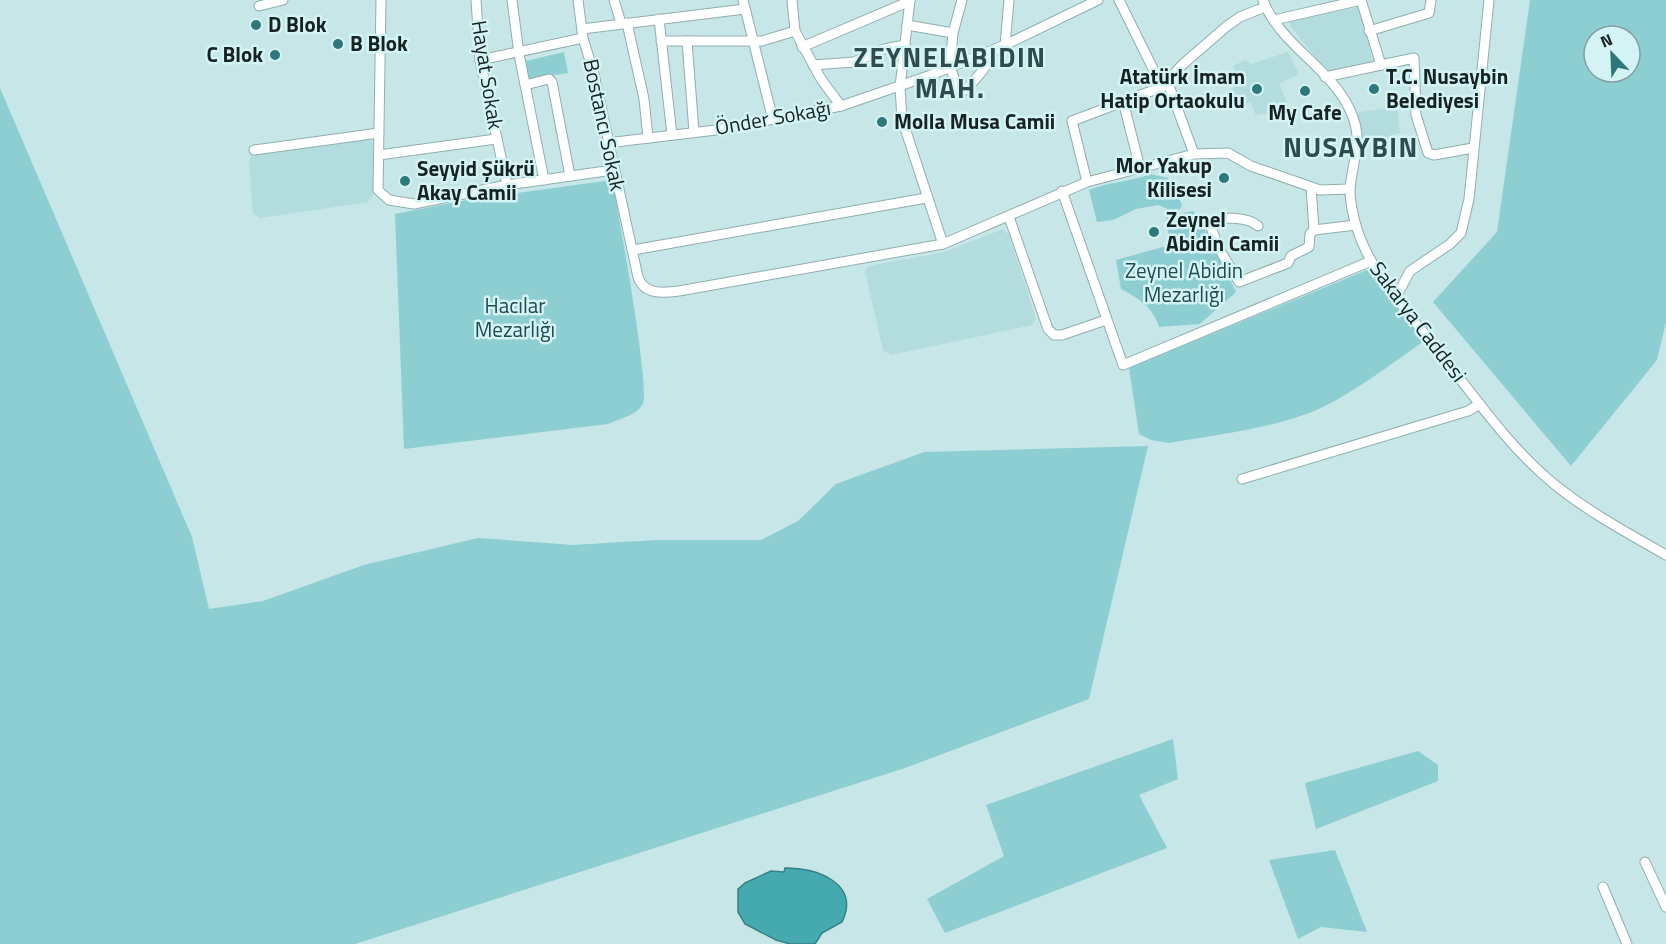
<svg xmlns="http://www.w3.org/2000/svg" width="1666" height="944" viewBox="0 0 1666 944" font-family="'Titillium Web',sans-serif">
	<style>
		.built { fill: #b3dcde }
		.green { fill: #8dced2; fill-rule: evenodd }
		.water { fill: #45aaaf; stroke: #378185; stroke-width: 1.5 }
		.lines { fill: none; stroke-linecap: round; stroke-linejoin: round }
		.minor-casing { stroke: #90aeb0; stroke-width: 11 }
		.minor { stroke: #fff; stroke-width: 9 }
		.poi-dot { fill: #2e787c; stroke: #d3f3f5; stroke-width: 2 }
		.labels { text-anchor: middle; stroke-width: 5; stroke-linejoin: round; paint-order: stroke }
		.poi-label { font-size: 21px; font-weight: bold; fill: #172223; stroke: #d3f3f5; text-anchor: start }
		.street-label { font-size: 21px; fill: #172223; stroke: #d3f3f5 }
		.park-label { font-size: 21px; fill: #204d4f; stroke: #d3f3f5 }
		.district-label { font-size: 27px; font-weight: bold; letter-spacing: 1.5px; fill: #304b4d; stroke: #d3f3f5 }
	</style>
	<rect width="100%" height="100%" fill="#c6e6e7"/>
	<!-- built -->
	<g class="built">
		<polygon points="1361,6 1373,64 1328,74 1290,25 1290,21"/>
		<polygon points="1288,52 1299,74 1279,84 1292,114 1269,118 1266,113 1256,115 1250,102 1233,108 1227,93 1238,84 1233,66 1245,60 1252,64"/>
		<polygon points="1397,107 1400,133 1364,144 1354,113"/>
		<polygon points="368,139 373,142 373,195 368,202 260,218 253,214 249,161 251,156"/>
		<polygon points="1003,229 1009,235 1036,319 1032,325 891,355 883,350 865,271 868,266 945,252"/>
	</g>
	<!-- green -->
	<g class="green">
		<path d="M1530,0H1666V322L1657,360L1571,466L1433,302L1497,232ZM1594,36H1630V72H1594Z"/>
		<polygon points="564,52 568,73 526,80 522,62"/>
		<polygon points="0,88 192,537 209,609 263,601 364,565 478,538 573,545 657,540 761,540 798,521 836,484 924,452 1148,446 1089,699 905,768 355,944 0,944"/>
		<path d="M1150,174L1168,178L1182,205L1180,209L1170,210L1158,205L1136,209L1113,220L1097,222L1089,190C1109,182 1130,182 1150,174Z"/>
		<path d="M612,180C618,209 650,388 643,403C638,415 619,419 608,424L404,449L395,214L467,200Z"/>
		<path d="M1193,211L1200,219L1236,292L1200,324L1159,327C1154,308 1138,298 1121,289L1116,260L1170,245L1166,217Z"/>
		<path d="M1367,270L1424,341C1391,364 1359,389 1323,407C1282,427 1215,435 1169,443L1151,440L1139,434L1129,368Z"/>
		<polygon points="1173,739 1178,779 1139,795 1167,848 945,933 927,899 1004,856 986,805"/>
		<polygon points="1418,751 1438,765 1438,781 1316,829 1305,783"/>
		<polygon points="1335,850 1367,932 1321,927 1298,939 1269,860"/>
	</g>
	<!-- water -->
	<path class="water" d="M785,868C815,867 861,883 842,922L822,933L815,944H790L776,940L745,924L738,912V889L745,883L771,871L784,872Z"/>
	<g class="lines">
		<!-- minor casing -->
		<g class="minor-casing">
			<g id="minor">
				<polyline points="381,0 378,190 389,200 414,204 507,185 613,170"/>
				<polyline points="476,0 480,60 507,185"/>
				<polyline points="512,0 519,54 544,180"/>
				<path d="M578,0L583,38L594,74L638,277C644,295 663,293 679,291L943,244L1087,182L1194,154L1228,153L1251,166L1320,190L1350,189"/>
				<polyline points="614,0 621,23"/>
				<polyline points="743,0 773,120"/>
				<polyline points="792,0 795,31 821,79 841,106"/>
				<polyline points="910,0 900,87 902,119 943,244"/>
				<path d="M962,0L953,33L950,67L958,88L965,90C978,77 988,66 995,49"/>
				<polyline points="1119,0 1162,87"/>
				<path d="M1263,0C1279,44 1331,68 1350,110C1365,142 1352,158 1350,190C1350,201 1353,215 1356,226C1371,275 1410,314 1441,354C1476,399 1510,448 1554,484C1587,511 1629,534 1666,555"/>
				<polyline points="1361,0 1381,65"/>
				<polyline points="259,6 283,0"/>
				<polyline points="659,19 672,135"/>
				<polyline points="1274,20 1361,0"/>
				<polyline points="627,23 644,99 648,138"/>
				<polyline points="907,25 953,33"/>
				<polyline points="582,29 745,9"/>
				<polyline points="1369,31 1429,13 1431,0"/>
				<polyline points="661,41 762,41 795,31"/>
				<polyline points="687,41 694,132"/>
				<polyline points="1005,45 1009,0"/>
				<polyline points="802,47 910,1"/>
				<polyline points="480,60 583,38"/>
				<polyline points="813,65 854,62 884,49 905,45"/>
				<polyline points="1325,77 1414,58 1416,115 1428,153 1434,155 1473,148"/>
				<polyline points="1167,80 1194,154"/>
				<polyline points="525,85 549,79 552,82 570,176"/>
				<polyline points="1123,101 1140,168"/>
				<polyline points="607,143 716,130 841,106 931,75 1005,45 1098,0"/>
				<polyline points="254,150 379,133"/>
				<polyline points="379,155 496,139"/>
				<polyline points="1087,182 1072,121 1162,87 1182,65 1227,26 1240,17 1265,7"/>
				<polyline points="1311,187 1314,230 1356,225"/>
				<polyline points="1062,191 1123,365 1371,261"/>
				<polyline points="1009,217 1048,329 1054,335 1062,335 1106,320"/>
				<path d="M1258,226C1248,217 1220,215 1210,224L1218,247L1239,282L1288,263L1291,256L1309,247L1310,234L1314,230"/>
				<polyline points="633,250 926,198"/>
				<polyline points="1396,297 1410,271 1450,244 1461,233 1469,199 1489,0"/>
				<polyline points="1242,479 1468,411 1480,404"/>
				<polyline points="1645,862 1666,907"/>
				<polyline points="1603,887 1627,944"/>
			</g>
		</g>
		<!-- minor -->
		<use href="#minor" class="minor"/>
	</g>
	<!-- markers -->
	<g class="poi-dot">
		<circle cx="256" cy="25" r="6"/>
		<circle cx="338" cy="44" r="6"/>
		<circle cx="275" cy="55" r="6"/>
		<circle cx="1257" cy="89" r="6"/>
		<circle cx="1374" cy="89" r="6"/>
		<circle cx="1305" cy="91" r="6"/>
		<circle cx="882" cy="122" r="6"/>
		<circle cx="1224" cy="178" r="6"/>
		<circle cx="405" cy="181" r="6"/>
		<circle cx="1154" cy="232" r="6"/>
	</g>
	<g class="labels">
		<!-- poi labels -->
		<g class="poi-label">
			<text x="268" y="32">D Blok</text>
			<text x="350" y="51">B Blok</text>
			<text x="263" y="62" text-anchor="end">C Blok</text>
			<text x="1245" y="84" text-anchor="end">Atatürk İmam<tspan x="1245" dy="24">Hatip Ortaokulu</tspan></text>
			<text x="1386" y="84">T.C. Nusaybin<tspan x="1386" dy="24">Belediyesi</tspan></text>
			<text x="1305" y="120" text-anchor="middle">My Cafe</text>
			<text x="894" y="129">Molla Musa Camii</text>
			<text x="1212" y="173" text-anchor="end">Mor Yakup<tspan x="1212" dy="24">Kilisesi</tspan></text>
			<text x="417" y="176">Seyyid Şükrü<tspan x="417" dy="24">Akay Camii</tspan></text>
			<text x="1166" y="227">Zeynel<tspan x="1166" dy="24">Abidin Camii</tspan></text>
		</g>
		<!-- street labels -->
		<g class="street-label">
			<text transform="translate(487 75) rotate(81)" y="7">Hayat Sokak</text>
			<text transform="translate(773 118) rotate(-10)" y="7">Önder Sokağı</text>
			<text transform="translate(604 125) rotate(78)" y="7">Bostancı Sokak</text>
			<text transform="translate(1418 322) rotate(53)" y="7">Sakarya Caddesi</text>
		</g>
		<!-- park labels -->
		<g class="park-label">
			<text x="1184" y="278">Zeynel Abidin<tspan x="1184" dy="24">Mezarlığı</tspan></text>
			<text x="515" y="313">Hacılar<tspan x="515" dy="24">Mezarlığı</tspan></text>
		</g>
		<!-- district labels -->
		<g class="district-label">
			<text x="950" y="67">ZEYNELABIDIN<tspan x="950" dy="31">MAH.</tspan></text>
			<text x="1351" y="157">NUSAYBIN</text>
		</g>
	</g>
	<!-- north arrow -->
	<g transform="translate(1612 54) rotate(337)"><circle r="28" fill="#d3f3f5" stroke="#889fa1" stroke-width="1.5"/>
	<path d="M0-4.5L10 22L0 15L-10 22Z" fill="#2e787c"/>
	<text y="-9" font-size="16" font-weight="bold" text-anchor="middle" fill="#172223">N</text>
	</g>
</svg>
